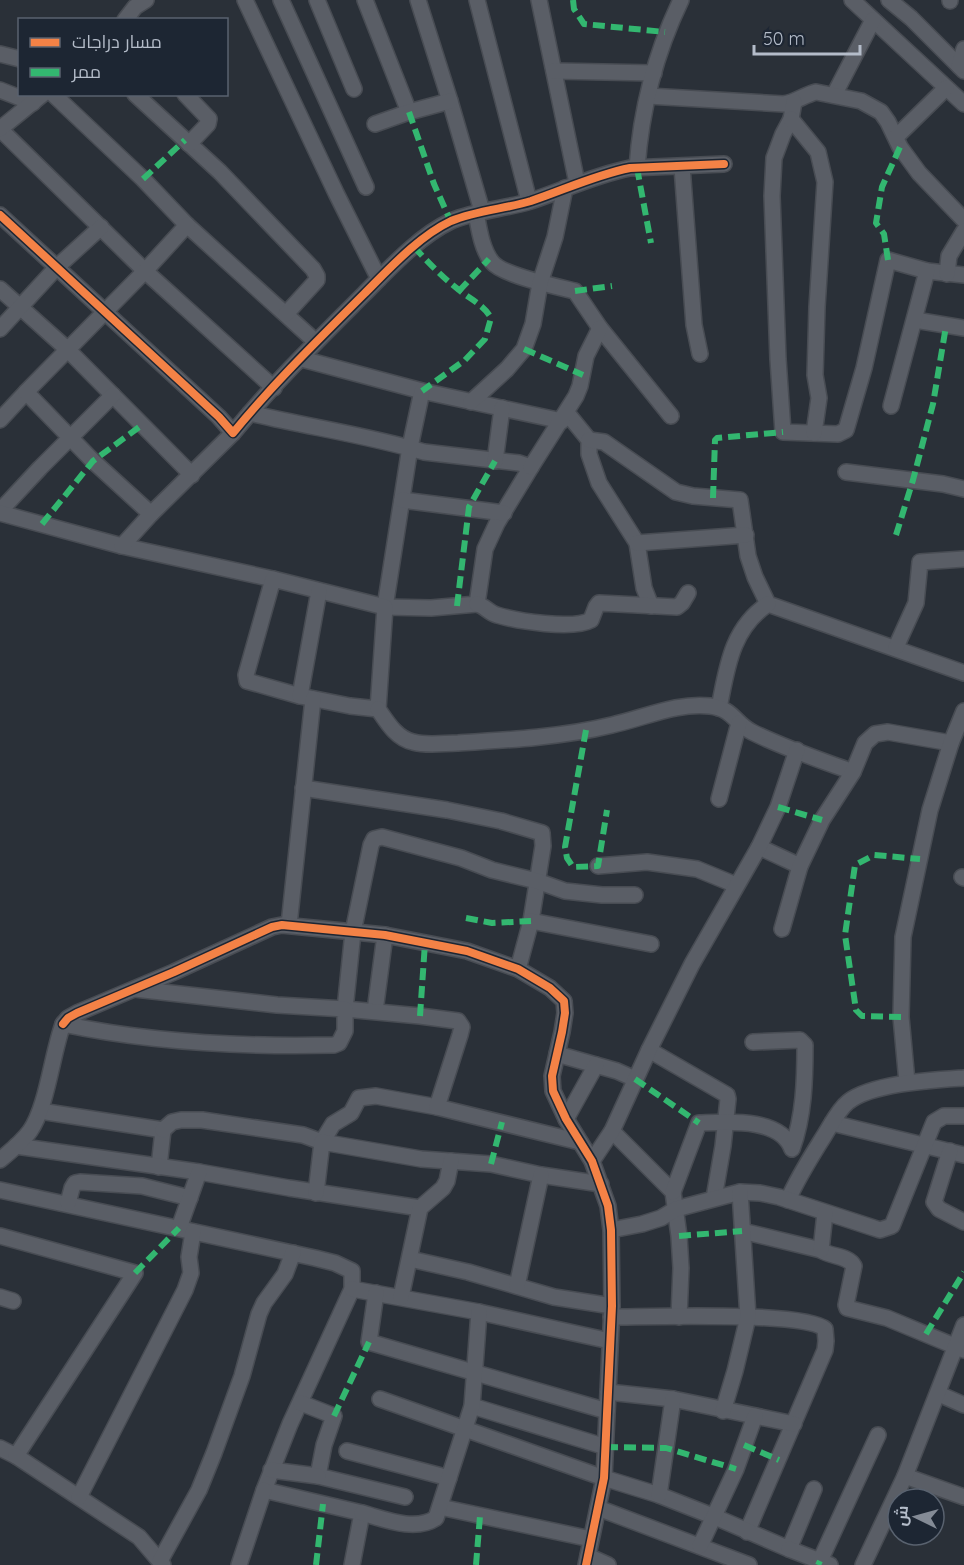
<svg xmlns="http://www.w3.org/2000/svg" width="964" height="1565" viewBox="0 0 964 1565" font-family="Quicksand,Cairo,sans-serif">
	<style>
		.lines { fill: none; stroke-linecap: round; stroke-linejoin: round }
		.minor-casing { stroke: #484c53; stroke-width: 18 }
		.minor { stroke: #5a5e66; stroke-width: 15 }
		.quiet { stroke: #33b770; stroke-width: 6; stroke-dasharray: 12 6; stroke-linecap: butt }
		.cycleway-casing { stroke: #1d2633; stroke-width: 11 }
		.cycleway { stroke: #f48246; stroke-width: 8 }
	</style>
	<rect width="100%" height="100%" fill="#2a3038"/>
	<g class="lines">
		<!-- minor casing -->
		<g class="minor-casing">
			<g id="minor">
				<polyline points="245,0 336,193 379,279"/>
				<polyline points="281,0 366,187"/>
				<polyline points="317,0 354,89"/>
				<polyline points="365,0 409,112"/>
				<polyline points="418,0 450,101 482,211"/>
				<polyline points="477,0 529,201"/>
				<polyline points="539,0 577,183"/>
				<polyline points="852,0 964,104"/>
				<polyline points="889,0 911,18 964,71"/>
				<polyline points="950,1 950,0"/>
				<polyline points="125,20 135,7 146,0"/>
				<polyline points="0,54 20,59"/>
				<polyline points="959,66 964,49"/>
				<polyline points="554,71 654,73"/>
				<polyline points="0,90 33,103"/>
				<polyline points="53,94 143,179 187,225 316,342"/>
				<polyline points="135,94 220,172 313,269 317,276 317,280 286,314"/>
				<polyline points="185,94 209,119 208,124 189,144"/>
				<polyline points="834,95 873,20"/>
				<path d="M648,96L784,104C796,102 804,95 816,92L861,101L881,112L888,122L900,147L919,173L964,220"/>
				<polyline points="794,102 791,119 783,134 774,158 772,196 778,359 783,432 838,434 846,430 864,368 888,260 927,271 964,275"/>
				<polyline points="791,119 818,152 825,182 817,307 815,375 819,398 814,433"/>
				<polyline points="375,124 409,112 450,101"/>
				<polyline points="0,129 145,271 274,388"/>
				<polyline points="0,129 43,94"/>
				<polyline points="896,137 946,88"/>
				<polyline points="682,167 694,325 700,354"/>
				<path d="M637,168C641,110 656,52 681,0"/>
				<path d="M476,213C479,229 482,250 492,262C502,275 558,287 575,291L600,328L671,416"/>
				<path d="M0,215L219,417L233,433C273,384 319,339 364,294C389,269 419,236 451,221C477,210 505,209 531,201C564,190 595,175 630,168L724,164"/>
				<polyline points="947,274 949,256 964,231"/>
				<polyline points="0,289 67,349 192,475"/>
				<polyline points="915,320 964,328"/>
				<polyline points="0,329 57,267 101,227"/>
				<polyline points="302,359 422,391 562,421"/>
				<polyline points="471,402 507,369 524,349 533,324 540,283 555,237 565,188"/>
				<polyline points="891,406 927,271"/>
				<path d="M250,413C308,427 367,435 424,452L519,463L531,467L497,523L485,549L477,604L431,608L385,607L410,447L422,391"/>
				<polyline points="567,413 589,440 589,454 599,483 637,543 644,588 651,606"/>
				<polyline points="0,420 26,392"/>
				<polyline points="589,440 604,442 676,492 693,496 740,500 748,556 755,577 768,604 964,673"/>
				<polyline points="495,461 502,408"/>
				<polyline points="531,467 576,396 580,386 586,356 600,328"/>
				<polyline points="846,472 943,484 964,489"/>
				<polyline points="402,500 504,513"/>
				<polyline points="0,511 40,468 113,395"/>
				<polyline points="0,513 122,546 273,579"/>
				<polyline points="151,514 93,461 26,392 145,271 187,225"/>
				<polyline points="637,543 746,535"/>
				<polyline points="122,546 151,514 233,433"/>
				<polygon points="273,579 385,607 378,709 350,706 300,696 247,681 246,675"/>
				<path d="M477,604C485,606 489,613 497,615C517,621 573,630 591,620L596,607L599,603L677,607L682,603L688,593"/>
				<polyline points="896,647 916,603 920,562 964,559"/>
				<polyline points="300,696 319,591"/>
				<path d="M719,708C727,668 731,629 768,604"/>
				<path d="M378,709C387,722 396,738 413,742C427,746 444,743 458,743C509,740 563,737 612,725C644,718 678,702 710,706C734,709 734,723 752,732C784,748 820,760 853,772"/>
				<polyline points="303,788 447,810 501,821 542,833 543,846 531,921 518,969"/>
				<polyline points="719,799 739,723"/>
				<polyline points="759,847 800,866"/>
				<polyline points="598,866 647,862 697,869 736,885"/>
				<polyline points="962,877 964,878"/>
				<polyline points="531,921 651,944"/>
				<polyline points="289,925 313,699"/>
				<polyline points="782,929 800,866 822,820 853,772 865,743 875,734 888,732 951,743"/>
				<polyline points="375,1011 385,935"/>
				<polyline points="63,1024 68,1018 77,1013 174,972 272,927 282,925 385,935 467,951 518,969 550,988 564,1001 565,1013 562,1032 552,1076 553,1091 566,1119 592,1161 608,1206 611,1230 612,1306 604,1478 586,1565"/>
				<polyline points="649,1050 727,1095 728,1099 723,1146 714,1198"/>
				<polyline points="557,1054 617,1071 635,1079"/>
				<polyline points="907,1082 901,1017 903,937 930,810 951,743 964,711"/>
				<polyline points="40,1111 163,1130 159,1167"/>
				<polyline points="566,1119 596,1065"/>
				<polyline points="832,1123 964,1155"/>
				<polyline points="163,1130 172,1122 181,1120 202,1120 303,1135 322,1142 333,1124 351,1113 359,1098 376,1096 437,1107"/>
				<polyline points="612,1131 673,1192 679,1236 681,1268 679,1317"/>
				<polyline points="580,1142 437,1107 460,1035 462,1027 458,1021 420,1016 345,1009 353,932 371,845 374,839 382,837 461,858 492,870 537,881 565,891 602,895 635,895"/>
				<polyline points="16,1146 199,1172 289,1188 420,1208"/>
				<polyline points="950,1151 934,1202 939,1209 964,1222"/>
				<path d="M0,1160C11,1151 22,1142 30,1131C47,1107 52,1054 63,1024C152,1043 244,1047 334,1045L339,1043L345,1031V1009L277,1005L135,989"/>
				<polyline points="592,1161 612,1131 649,1050 692,964 759,847 778,807 797,750"/>
				<polyline points="0,1190 315,1258 335,1263 352,1271 352,1289 290,1424 264,1490 362,1513 352,1565"/>
				<path d="M673,1192L699,1123C727,1122 780,1117 792,1149C804,1116 805,1080 805,1045L800,1040L753,1042"/>
				<polyline points="316,1193 322,1142 421,1159 491,1164 541,1175 601,1184"/>
				<path d="M788,1200C798,1177 811,1157 824,1136C831,1125 838,1110 848,1102C872,1083 934,1080 964,1078"/>
				<polyline points="68,1203 72,1188 75,1183 80,1182 142,1186 190,1198"/>
				<polyline points="179,1228 199,1172"/>
				<polyline points="611,1230 642,1224 661,1218 676,1209 740,1192 760,1193 779,1197 871,1227 880,1230 892,1226 934,1122 944,1116 964,1116"/>
				<path d="M742,1231L821,1250C830,1257 848,1255 854,1266L846,1305L847,1308L887,1318L964,1350"/>
				<polyline points="0,1236 135,1273 16,1456 0,1448"/>
				<polyline points="821,1250 825,1213"/>
				<polyline points="410,1259 468,1272 554,1297 612,1306"/>
				<polyline points="517,1286 541,1175"/>
				<polyline points="352,1289 479,1312 610,1341"/>
				<polyline points="376,1293 369,1342 607,1411"/>
				<polyline points="0,1297 13,1301"/>
				<polyline points="401,1297 420,1208 443,1188 447,1181 451,1161"/>
				<path d="M611,1317C647,1317 805,1311 825,1329L826,1341L825,1350L747,1532"/>
				<polyline points="608,1392 673,1399 794,1424"/>
				<polyline points="939,1394 964,1405"/>
				<polyline points="380,1399 604,1478 659,1495 715,1517 789,1549 814,1489"/>
				<polyline points="301,1403 334,1416 324,1445 318,1476 405,1497"/>
				<polyline points="472,1406 606,1447"/>
				<polyline points="723,1411 735,1371 748,1317 740,1192"/>
				<polyline points="347,1451 449,1478"/>
				<polyline points="16,1456 139,1537 163,1565"/>
				<polyline points="271,1470 318,1476"/>
				<polyline points="905,1476 964,1497"/>
				<polyline points="659,1495 673,1399"/>
				<polyline points="79,1497 185,1290 191,1273 189,1257 193,1232"/>
				<polyline points="440,1507 591,1539"/>
				<polyline points="598,1508 749,1565"/>
				<path d="M362,1513C384,1519 415,1532 436,1518L472,1406L479,1312"/>
				<polyline points="700,1546 736,1469 755,1416"/>
				<polyline points="789,1549 830,1565"/>
				<polyline points="588,1556 608,1565"/>
				<polyline points="160,1561 199,1490 214,1453 242,1376 259,1314 264,1303 285,1274 293,1253"/>
				<polyline points="820,1561 878,1435"/>
				<polyline points="239,1565 264,1490"/>
				<polyline points="863,1565 905,1476 964,1325"/>
			</g>
		</g>
		<!-- minor -->
		<use href="#minor" class="minor"/>
		<!-- quiet -->
		<g class="quiet">
			<polyline points="573,0 574,9 584,24 665,32"/>
			<polyline points="409,112 434,184 451,222"/>
			<polyline points="637,168 651,243"/>
			<polyline points="143,179 185,140"/>
			<path d="M414,247C428,262 442,277 459,290C470,299 484,305 491,318L485,339L465,360L422,391"/>
			<polyline points="888,260 884,234 876,223 882,187 900,147"/>
			<polyline points="459,291 489,259"/>
			<polyline points="575,291 612,286"/>
			<polyline points="524,349 583,375"/>
			<polyline points="713,498 715,440 717,438 783,432"/>
			<polyline points="42,524 93,461 142,425"/>
			<polyline points="896,535 913,480 933,404 946,326"/>
			<polyline points="457,606 469,507 495,461"/>
			<polyline points="586,730 565,847 567,858 573,867 598,866 607,810"/>
			<polyline points="778,807 822,820"/>
			<polyline points="466,918 492,923 531,921"/>
			<polyline points="420,1016 425,943"/>
			<polyline points="901,1017 862,1016 856,1010 845,935 855,865 874,855 920,859"/>
			<polyline points="635,1079 699,1123"/>
			<polyline points="491,1164 502,1122"/>
			<polyline points="679,1236 742,1231"/>
			<polyline points="135,1273 179,1228"/>
			<polyline points="926,1334 964,1272"/>
			<polyline points="334,1416 369,1342"/>
			<polyline points="744,1445 779,1460"/>
			<polyline points="606,1447 666,1448 736,1469"/>
			<polyline points="316,1565 323,1504"/>
			<polyline points="476,1565 480,1516"/>
			<polyline points="818,1565 820,1561"/>
		</g>
		<!-- cycleway casing -->
		<g class="cycleway-casing">
			<g id="cycleway">
				<path d="M0,215L219,417L233,433C273,384 319,339 364,294C389,269 419,236 451,221C477,210 505,209 531,201C564,190 595,175 630,168L724,164"/>
				<polyline points="63,1024 68,1018 77,1013 174,972 272,927 282,925 385,935 467,951 518,969 550,988 564,1001 565,1013 562,1032 552,1076 553,1091 566,1119 592,1161 608,1206 611,1230 612,1306 604,1478 586,1565"/>
			</g>
		</g>
		<!-- cycleway -->
		<use href="#cycleway" class="cycleway"/>
	</g>
	<!-- legend -->
	<rect x="18" y="18" width="210" height="78" fill="#1d2633" stroke="#59626f" stroke-width="1.5"/>
	<rect x="30" y="38" width="30" height="9" fill="#f48246" stroke="#59626f" stroke-width="1.5"/>
	<text x="72" y="48" font-size="18" fill="#b4bcc9">مسار دراجات</text>
	<rect x="30" y="68" width="30" height="9" fill="#33b770" stroke="#59626f" stroke-width="1.5"/>
	<text x="72" y="78" font-size="18" fill="#b4bcc9">ممر</text>
	<!-- north arrow -->
	<g transform="translate(916 1517) rotate(275)"><circle r="28" fill="#1d2633" stroke="#59626f" stroke-width="1.5"/>
	<path d="M0-4.5L10 22L0 15L-10 22Z" fill="#848b96"/>
	<text y="-9" font-size="16" font-weight="bold" text-anchor="middle" fill="#b4bcc9">ش</text>
	</g>
	<!-- scale -->
	<path d="M754 45v9h106v-9" fill="none" stroke="#b4bcc9" stroke-width="3"/>
	<text x="763" y="45" font-size="18" fill="#b4bcc9" stroke="#1d2633" stroke-width="4.5" paint-order="stroke">50 m</text>
</svg>
